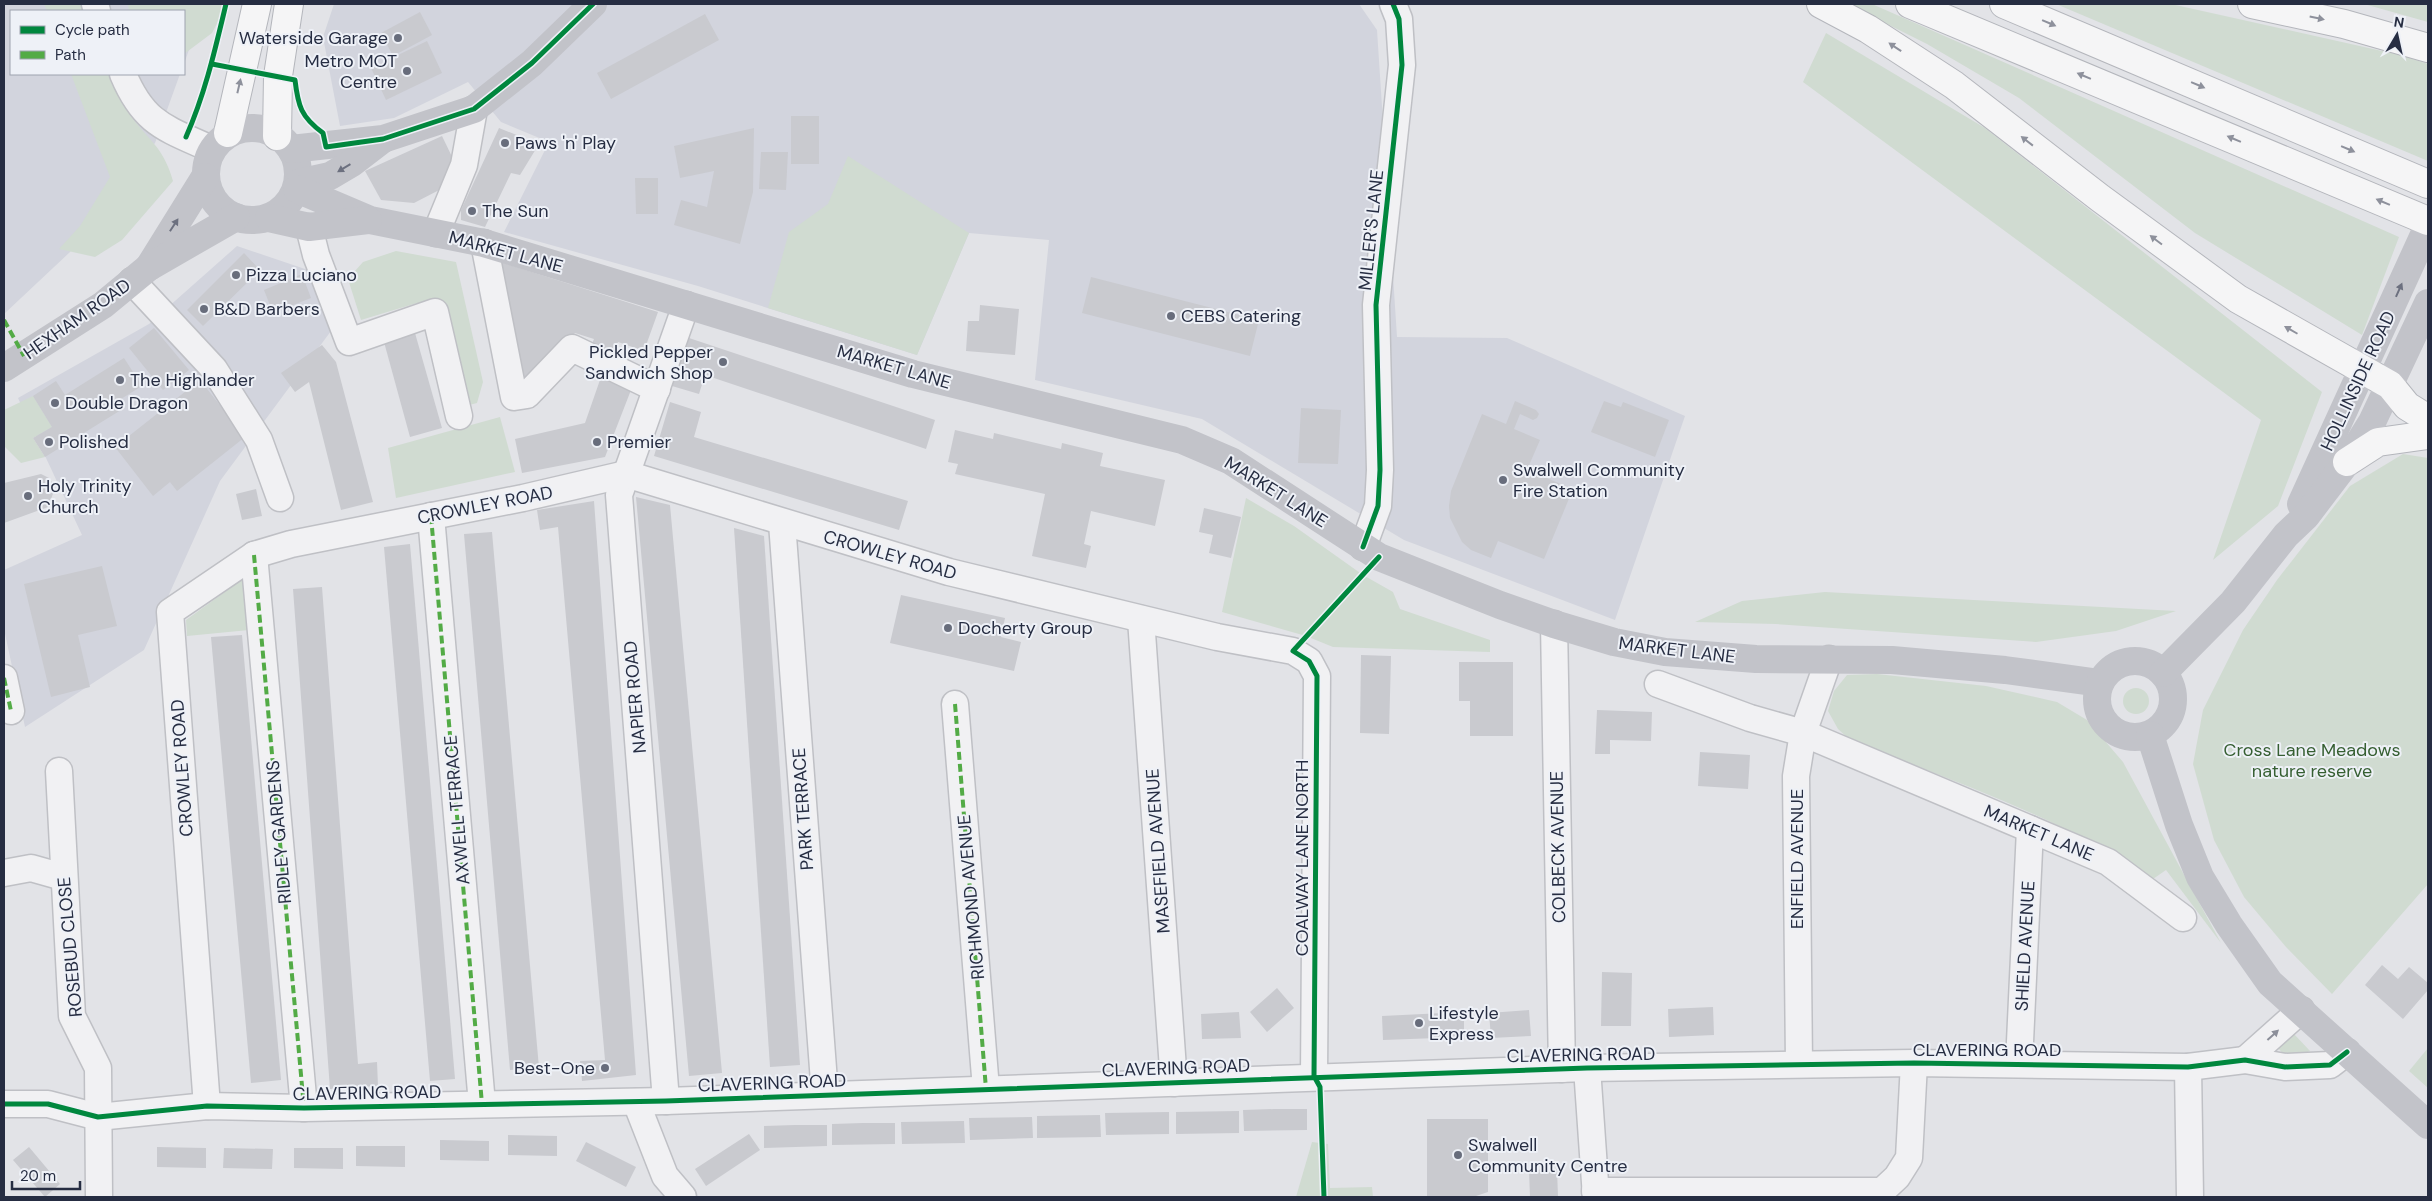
<svg xmlns="http://www.w3.org/2000/svg" width="2432" height="1201" viewBox="0 0 2432 1201" font-family="'DM Sans',sans-serif">
	<style>
		.built { fill: #d2d4dd }
		.green { fill: #d0dbd1 }
		.building { fill: #c9cacf }
		.lines { fill: none; stroke-linecap: round; stroke-linejoin: round }
		.street-casing { stroke: #bfc0c5; stroke-width: 29 }
		.highway-casing { stroke: #b4b6bc; stroke-width: 30 }
		.street { stroke: #f1f1f3; stroke-width: 26 }
		.secondary { stroke: #c2c3c9; stroke-width: 28 }
		.highway { stroke: #f5f5f6; stroke-width: 28 }
		.quiet { stroke: #53ab46; stroke-width: 4; stroke-dasharray: 8 4; stroke-linecap: butt }
		.cycleway-casing { stroke: #eef1f7; stroke-width: 8 }
		.cycleway { stroke: #00873e; stroke-width: 5 }
		.oneway { fill: #8e919c }
		.oneway2 { fill: #6c707f }
		.oneway3 { fill: #8c8f9a }
		.poi-dot { fill: #686d7c; stroke: #eef1f7; stroke-width: 2 }
		.labels { text-anchor: middle; stroke-width: 4; stroke-linejoin: round; paint-order: stroke }
		.poi-label { font-size: 18px; fill: #262d42; stroke: #eef1f7; text-anchor: start }
		.street-label { font-size: 18px; fill: #262d42; stroke: #eef1f7 }
		.park-label { font-size: 18px; fill: #365f32; stroke: #eef1f7 }
	</style>
	<rect width="100%" height="100%" fill="#e2e3e7"/>
	<!-- built -->
	<g class="built">
		<polygon points="4,4 205,4 184,64 184,11 11,11 11,74 180,74 155,143 70,252 4,314"/>
		<polygon points="334,4 1359,4 1377,30 1397,337 1507,338 1685,416 1615,620 1404,540 1202,419 1035,380 1049,240 969,233 917,355 698,286 504,232 549,142 501,122 468,82 394,118 340,126 323,37"/>
		<polygon points="237,246 308,270 331,331 220,481 144,650 25,727 4,629 4,570 82,535 18,398 149,324"/>
	</g>
	<!-- green -->
	<g class="green">
		<polygon points="44,4 83,4 86,11 47,11"/>
		<polygon points="128,4 227,4 212,33 184,54 184,11 129,11"/>
		<polygon points="1847,4 1872,4 2399,237 2362,335 2195,233 2019,98 1927,44"/>
		<polygon points="2056,4 2171,4 2400,55 2428,64 2428,161"/>
		<polygon points="2364,4 2428,4 2428,22"/>
		<polygon points="1826,33 1985,128 2322,392 2278,506 2213,560 2261,420 1803,82"/>
		<path d="M71,74H110C115,87 121,100 129,113C147,140 163,145 173,181L122,240L95,257L59,249L80,226L110,177Z"/>
		<polygon points="848,156 969,233 917,355 768,308 789,232 828,204"/>
		<polygon points="396,251 456,262 483,382 477,403 465,406 445,310 417,303 361,320 348,279 363,262"/>
		<polygon points="33,396 52,427 33,438 45,457 21,463 4,446 4,410"/>
		<polygon points="500,417 515,472 396,498 388,448"/>
		<polygon points="2403,454 2428,458 2428,884 2332,994 2286,947 2244,897 2214,840 2193,764 2203,710 2243,630 2277,580 2350,486"/>
		<polygon points="1246,498 1294,526 1363,575 1393,592 1400,609 1490,640 1490,652 1333,647 1306,636 1222,612"/>
		<polygon points="244,578 249,630 187,636 186,620"/>
		<polygon points="1825,592 2176,611 2116,631 2036,642 1776,624 1695,622 1742,601"/>
		<path d="M1877,674L1986,686L2057,702L2087,720L2123,762L2221,943L2166,870L2153,879C2061,817 1952,781 1850,740L1838,729L1828,711L1834,691L1847,675Z"/>
		<circle cx="2136" cy="701" r="13"/>
		<polygon points="2294,1034 2310,1051 2297,1056 2285,1056 2278,1048"/>
		<polygon points="2428,1048 2428,1088 2409,1071"/>
		<polygon points="1312,1142 1328,1144 1330,1188 1372,1187 1373,1197 1296,1197"/>
	</g>
	<!-- building -->
	<g class="building">
		<polygon points="420,12 432,35 393,56 381,33"/>
		<polygon points="705,14 719,40 611,99 597,73"/>
		<polygon points="427,41 442,73 386,100 371,68"/>
		<rect x="791" y="116" width="28" height="48"/>
		<polygon points="499,128 539,144 520,175 511,173 485,227 461,220 461,210"/>
		<polygon points="754,128 753,192 740,244 674,225 681,200 707,207 714,171 680,178 674,146"/>
		<polygon points="442,136 456,165 445,187 414,203 381,200 365,171"/>
		<polygon points="761,152 788,152 786,190 759,189"/>
		<polygon points="635,178 658,178 658,214 636,214"/>
		<polygon points="244,253 260,270 203,326 187,310"/>
		<polygon points="497,261 658,312 644,351 618,342 614,354 591,346 594,339 575,333 523,386"/>
		<polygon points="302,274 311,298 273,313 264,290"/>
		<polygon points="1091,277 1259,320 1250,356 1082,313"/>
		<polygon points="980,305 1019,309 1015,355 966,351 968,321 979,321"/>
		<polygon points="154,328 189,370 163,390 129,348"/>
		<polygon points="415,333 442,428 410,437 384,342"/>
		<polygon points="689,338 935,420 926,449 705,375 699,394 672,386"/>
		<polygon points="322,345 336,362 373,502 341,510 309,382 295,392 281,373"/>
		<polygon points="124,358 142,386 116,402 121,410 45,457 33,438 52,427 33,396 56,381 65,395"/>
		<polygon points="601,377 631,390 605,457 522,473 515,439 585,423"/>
		<polygon points="200,380 245,437 177,491 170,482 153,496 115,447"/>
		<polygon points="1515,401 1536,410 1539,414 1537,418 1533,420 1520,414 1514,429 1540,440 1527,470 1573,489 1544,559 1498,541 1491,558 1471,550 1462,542 1450,518 1449,506 1451,491 1482,414 1506,424"/>
		<polygon points="1604,401 1621,407 1623,402 1669,420 1655,457 1591,432"/>
		<polygon points="670,402 701,412 694,437 908,501 899,530 654,456"/>
		<polygon points="1301,408 1341,410 1338,464 1298,463"/>
		<polygon points="955,430 993,439 994,433 1061,449 1062,443 1103,453 1100,466 1165,480 1155,526 1091,511 1084,544 1091,546 1086,568 1032,556 1045,494 955,474 958,464 948,462"/>
		<polygon points="41,474 49,478 53,484 54,491 48,507 4,523 4,483"/>
		<polygon points="256,489 262,516 242,520 236,494"/>
		<polygon points="636,497 670,505 722,1073 689,1076"/>
		<polygon points="594,501 636,1075 582,1081 580,1061 605,1060 558,527 540,530 537,510"/>
		<polygon points="1204,508 1241,517 1231,558 1209,553 1213,535 1199,532"/>
		<polygon points="734,528 764,536 800,1065 770,1067"/>
		<polygon points="492,532 539,1068 510,1070 464,534"/>
		<polygon points="410,544 455,1079 430,1081 384,547"/>
		<polygon points="102,566 117,626 78,635 90,687 51,697 24,584"/>
		<polygon points="322,587 358,1064 377,1062 378,1086 330,1089 293,589"/>
		<polygon points="901,595 1005,618 1001,637 1021,642 1014,671 890,643"/>
		<polygon points="242,635 281,1080 251,1083 211,637"/>
		<polygon points="1361,655 1391,656 1389,734 1360,733"/>
		<polygon points="1459,662 1513,662 1513,736 1470,736 1470,701 1459,701"/>
		<polygon points="1597,710 1652,712 1651,741 1610,740 1610,754 1595,754"/>
		<polygon points="1700,752 1750,755 1748,789 1698,786"/>
		<polygon points="2382,965 2398,979 2409,967 2428,983 2428,990 2403,1019 2365,985"/>
		<polygon points="1602,972 1632,973 1631,1026 1601,1026"/>
		<polygon points="1277,988 1294,1008 1267,1032 1250,1012"/>
		<polygon points="1713,1007 1714,1035 1669,1037 1668,1009"/>
		<polygon points="1529,1010 1531,1036 1491,1038 1489,1013"/>
		<polygon points="1239,1012 1241,1038 1202,1039 1201,1014"/>
		<polygon points="1464,1012 1464,1037 1383,1040 1382,1016"/>
		<polygon points="1274,1109 1307,1109 1307,1130 1244,1131 1243,1110"/>
		<polygon points="1239,1111 1239,1133 1176,1134 1176,1112"/>
		<polygon points="1169,1112 1169,1134 1106,1135 1105,1113"/>
		<polygon points="1100,1115 1101,1137 1037,1138 1037,1116"/>
		<polygon points="1032,1117 1033,1138 970,1140 969,1118"/>
		<polygon points="1427,1119 1488,1119 1488,1192 1473,1197 1427,1197"/>
		<polygon points="964,1121 965,1143 902,1144 901,1122"/>
		<polygon points="863,1123 895,1123 895,1144 832,1145 832,1124"/>
		<polygon points="795,1125 827,1125 827,1146 764,1148 764,1126"/>
		<polygon points="749,1134 760,1150 706,1186 695,1169"/>
		<polygon points="508,1135 557,1136 557,1156 508,1155"/>
		<polygon points="440,1140 489,1141 489,1161 440,1160"/>
		<polygon points="586,1142 636,1167 626,1187 576,1161"/>
		<polygon points="356,1146 405,1146 405,1167 356,1166"/>
		<polygon points="29,1147 60,1184 45,1197 13,1160"/>
		<polygon points="157,1147 206,1148 206,1168 157,1167"/>
		<polygon points="224,1148 273,1149 272,1169 223,1168"/>
		<polygon points="294,1148 343,1148 343,1169 294,1168"/>
		<polygon points="1557,1169 1558,1197 1530,1197 1529,1170"/>
	</g>
	<g class="lines">
		<!-- street casing -->
		<g class="street-casing">
			<g id="street">
				<polyline points="95,4 97,11"/>
				<path d="M123,74C144,124 165,128 211,149"/>
				<polyline points="309,227 316,255 349,342 435,312 459,416"/>
				<polyline points="436,233 464,165 474,109"/>
				<polyline points="484,243 514,397 527,395 572,348 657,389"/>
				<polyline points="132,281 214,369 259,440 280,498"/>
				<polyline points="431,516 482,1104"/>
				<polyline points="782,523 825,1095"/>
				<polyline points="1363,547 1378,506 1380,470 1376,305 1402,65 1399,19 1393,4"/>
				<polyline points="254,555 304,1108"/>
				<polyline points="1141,619 1174,1083"/>
				<polyline points="1554,624 1562,1069"/>
				<polyline points="4,678 11,711"/>
				<polyline points="1658,684 1750,718 1803,733 2108,862 2183,918"/>
				<polyline points="955,704 986,1089"/>
				<polyline points="59,771 72,1016 98,1068 99,1197"/>
				<polyline points="4,873 31,868 63,877"/>
				<polyline points="2245,1060 2301,1010"/>
				<polyline points="2019,1063 2030,829"/>
				<polyline points="1799,1064 1796,776 1803,733 1829,659"/>
				<polyline points="2188,1067 2190,1197"/>
				<polyline points="1587,1068 1596,1197"/>
				<polyline points="666,1101 619,495 686,305"/>
				<polyline points="636,1102 665,1176 683,1197"/>
				<polyline points="4,1104 48,1104 98,1117 207,1106 304,1108 666,1101 1587,1068 1914,1063 2188,1067 2245,1060 2285,1067 2330,1065 2347,1052"/>
				<polyline points="207,1106 170,612 254,555 291,544 523,498 626,474 949,572 1217,637 1293,651 1309,661 1317,676 1314,1076"/>
				<polyline points="1595,1191 1882,1191 1897,1177 1909,1158 1914,1063"/>
			</g>
		</g>
		<!-- highway casing -->
		<g class="highway-casing">
			<g id="highway">
				<polyline points="1821,4 1868,29 1954,85 2100,198 2238,299 2390,385 2407,406 2428,419"/>
				<polyline points="1910,4 2428,221"/>
				<polyline points="2004,4 2428,184"/>
				<polyline points="2252,4 2344,24 2428,48"/>
				<polyline points="228,133 257,4"/>
				<polyline points="277,136 278,76 289,4"/>
				<polyline points="2347,462 2378,442 2428,435"/>
			</g>
		</g>
		<!-- street -->
		<use href="#street" class="street"/>
		<!-- secondary -->
		<g class="secondary">
			<circle cx="252" cy="174" r="46"/>
			<polyline points="291,149 383,139 474,109 532,63 593,4"/>
			<polyline points="298,183 330,176 352,163 382,140"/>
			<polyline points="297,189 370,220 484,243 913,374 1182,440 1231,461 1379,557 1500,605 1554,624 1614,642 1665,652 1756,659 1892,660 2005,670 2100,683"/>
			<polyline points="269,218 309,227 368,220"/>
			<polyline points="149,267 205,177"/>
			<polyline points="4,368 103,305 149,267 236,217"/>
			<polyline points="2301,504 2428,226"/>
			<circle cx="2135" cy="699" r="38"/>
			<polyline points="2163,673 2233,602 2286,535 2306,516 2347,462 2372,422 2428,303"/>
			<polyline points="2150,735 2179,825 2200,877 2229,925 2270,983 2428,1125"/>
		</g>
		<!-- highway -->
		<use href="#highway" class="highway"/>
		<!-- quiet -->
		<g class="quiet">
			<polyline points="4,320 24,356"/>
			<polyline points="431,516 482,1104"/>
			<polyline points="254,555 304,1108"/>
			<polyline points="4,678 11,711"/>
			<polyline points="955,704 986,1089"/>
		</g>
		<!-- cycleway casing -->
		<g class="cycleway-casing">
			<g id="cycleway">
				<path d="M212,64L295,80C298,106 301,117 323,133L326,147L383,139L474,109L532,63L593,4"/>
				<path d="M186,137C205,94 215,50 226,4"/>
				<polyline points="1363,547 1378,506 1380,470 1376,305 1402,65 1399,19 1393,4"/>
				<polyline points="4,1104 48,1104 98,1117 207,1106 304,1108 666,1101 1587,1068 1914,1063 2188,1067 2245,1060 2285,1067 2330,1065 2347,1052"/>
				<polyline points="1324,1197 1320,1087 1314,1076 1317,676 1309,661 1293,651 1379,557"/>
			</g>
		</g>
		<!-- cycleway -->
		<use href="#cycleway" class="cycleway"/>
	</g>
	<!-- one-way arrows -->
	<defs><path id="oneway-solid" d="M-6-.8H1V-3.2L6.5 0L1 3.2V.8H-6Z" transform="scale(1.25)"/></defs>
	<g class="oneway">
		<use href="#oneway-solid" transform="translate(2317 18) rotate(12)"/>
		<use href="#oneway-solid" transform="translate(2049 23) rotate(23)"/>
		<use href="#oneway-solid" transform="translate(1895 47) rotate(-146)"/>
		<use href="#oneway-solid" transform="translate(2084 76) rotate(-157)"/>
		<use href="#oneway-solid" transform="translate(2198 85) rotate(23)"/>
		<use href="#oneway-solid" transform="translate(239 86) rotate(-77)"/>
		<use href="#oneway-solid" transform="translate(2234 139) rotate(-157)"/>
		<use href="#oneway-solid" transform="translate(2027 141) rotate(-142)"/>
		<use href="#oneway-solid" transform="translate(2348 149) rotate(23)"/>
		<use href="#oneway-solid" transform="translate(2383 202) rotate(-157)"/>
		<use href="#oneway-solid" transform="translate(2156 240) rotate(-143)"/>
		<use href="#oneway-solid" transform="translate(2291 330) rotate(-150)"/>
	</g>
	<g class="oneway2">
		<use href="#oneway-solid" transform="translate(344 168) rotate(149)"/>
		<use href="#oneway-solid" transform="translate(174 225) rotate(-57)"/>
		<use href="#oneway-solid" transform="translate(2399 290) rotate(-66)"/>
	</g>
	<use class="oneway3" href="#oneway-solid" transform="translate(2273 1035) rotate(-42)"/>
	<!-- markers -->
	<g class="poi-dot">
		<circle cx="398" cy="38" r="5"/>
		<circle cx="407" cy="71" r="5"/>
		<circle cx="505" cy="143" r="5"/>
		<circle cx="472" cy="211" r="5"/>
		<circle cx="236" cy="275" r="5"/>
		<circle cx="204" cy="309" r="5"/>
		<circle cx="1171" cy="316" r="5"/>
		<circle cx="723" cy="362" r="5"/>
		<circle cx="120" cy="380" r="5"/>
		<circle cx="55" cy="403" r="5"/>
		<circle cx="49" cy="442" r="5"/>
		<circle cx="597" cy="442" r="5"/>
		<circle cx="1503" cy="480" r="5"/>
		<circle cx="28" cy="496" r="5"/>
		<circle cx="948" cy="628" r="5"/>
		<circle cx="1419" cy="1023" r="5"/>
		<circle cx="605" cy="1068" r="5"/>
		<circle cx="1458" cy="1155" r="5"/>
	</g>
	<g class="labels">
		<!-- poi labels -->
		<g class="poi-label">
			<text x="388" y="44" text-anchor="end">Waterside Garage</text>
			<text x="397" y="67" text-anchor="end">Metro MOT<tspan x="397" dy="21">Centre</tspan></text>
			<text x="515" y="149">Paws 'n' Play</text>
			<text x="482" y="217">The Sun</text>
			<text x="246" y="281">Pizza Luciano</text>
			<text x="214" y="315">B&amp;D Barbers</text>
			<text x="1181" y="322">CEBS Catering</text>
			<text x="713" y="358" text-anchor="end">Pickled Pepper<tspan x="713" dy="21">Sandwich Shop</tspan></text>
			<text x="130" y="386">The Highlander</text>
			<text x="65" y="409">Double Dragon</text>
			<text x="59" y="448">Polished</text>
			<text x="607" y="448">Premier</text>
			<text x="1513" y="476">Swalwell Community<tspan x="1513" dy="21">Fire Station</tspan></text>
			<text x="38" y="492">Holy Trinity<tspan x="38" dy="21">Church</tspan></text>
			<text x="958" y="634">Docherty Group</text>
			<text x="1429" y="1019">Lifestyle<tspan x="1429" dy="21">Express</tspan></text>
			<text x="595" y="1074" text-anchor="end">Best-One</text>
			<text x="1468" y="1151">Swalwell<tspan x="1468" dy="21">Community Centre</tspan></text>
		</g>
		<!-- street labels -->
		<g class="street-label">
			<text transform="translate(1371 230) rotate(-84)" y="6">MILLER'S LANE</text>
			<text transform="translate(506 252) rotate(15)" y="6">MARKET LANE</text>
			<text transform="translate(77 319) rotate(-35)" y="6">HEXHAM ROAD</text>
			<text transform="translate(894 367) rotate(16)" y="6">MARKET LANE</text>
			<text transform="translate(2358 381) rotate(-65)" y="6">HOLLINSIDE ROAD</text>
			<text transform="translate(1276 492) rotate(32)" y="6">MARKET LANE</text>
			<text transform="translate(485 505) rotate(-11)" y="6">CROWLEY ROAD</text>
			<text transform="translate(890 555) rotate(16)" y="6">CROWLEY ROAD</text>
			<text transform="translate(1677 650) rotate(7)" y="6">MARKET LANE</text>
			<text transform="translate(635 697) rotate(-95)" y="6">NAPIER ROAD</text>
			<text transform="translate(182 768) rotate(-94)" y="6">CROWLEY ROAD</text>
			<text transform="translate(803 809) rotate(-94)" y="6">PARK TERRACE</text>
			<text transform="translate(457 810) rotate(-95)" y="6">AXWELL TERRACE</text>
			<text transform="translate(279 832) rotate(-95)" y="6">RIDLEY GARDENS</text>
			<text transform="translate(2039 833) rotate(23)" y="6">MARKET LANE</text>
			<text transform="translate(1558 847) rotate(-91)" y="6">COLBECK AVENUE</text>
			<text transform="translate(1158 851) rotate(-94)" y="6">MASEFIELD AVENUE</text>
			<text transform="translate(1302 858) rotate(-90)" y="6">COALWAY LANE NORTH</text>
			<text transform="translate(1797 859) rotate(-90)" y="6">ENFIELD AVENUE</text>
			<text transform="translate(971 897) rotate(-95)" y="6">RICHMOND AVENUE</text>
			<text transform="translate(2025 946) rotate(-87)" y="6">SHIELD AVENUE</text>
			<text transform="translate(70 947) rotate(-95)" y="6">ROSEBUD CLOSE</text>
			<text x="1987" y="1056">CLAVERING ROAD</text>
			<text transform="translate(1581 1055) rotate(-1)" y="6">CLAVERING ROAD</text>
			<text transform="translate(1176 1068) rotate(-2)" y="6">CLAVERING ROAD</text>
			<text transform="translate(772 1083) rotate(-2)" y="6">CLAVERING ROAD</text>
			<text transform="translate(367 1093) rotate(-1)" y="6">CLAVERING ROAD</text>
		</g>
		<!-- park labels -->
		<g class="park-label">
			<text x="2312" y="756">Cross Lane Meadows<tspan x="2312" dy="21">nature reserve</tspan></text>
		</g>
	</g>
	<!-- border -->
	<rect width="2432" height="1201" fill="none" stroke="#262d42" stroke-width="10"/>
	<!-- legend -->
	<rect x="10" y="10" width="175" height="65" fill="#eef1f7" stroke="#9ea3af"/>
	<rect x="20" y="26" width="25" height="8" fill="#00873e" stroke="#9ea3af"/>
	<text x="55" y="35" font-size="15" fill="#262d42">Cycle path</text>
	<rect x="20" y="51" width="25" height="8" fill="#53ab46" stroke="#9ea3af"/>
	<text x="55" y="60" font-size="15" fill="#262d42">Path</text>
	<!-- north arrow -->
	<g transform="translate(2397 35) rotate(9)" stroke="#eef1f7" stroke-width="4" paint-order="stroke">
	<path d="M0-4L9 19L0 12L-9 19Z" fill="#262d42"/>
	<text y="-8" font-size="14" font-weight="bold" text-anchor="middle" fill="#262d42">N</text>
	</g>
	<!-- scale -->
	<path d="M12 1181v8h68v-8" fill="none" stroke="#262d42" stroke-width="2.5"/>
	<text x="20" y="1181" font-size="15" fill="#262d42" stroke="#eef1f7" stroke-width="4" paint-order="stroke">20 m</text>
</svg>
